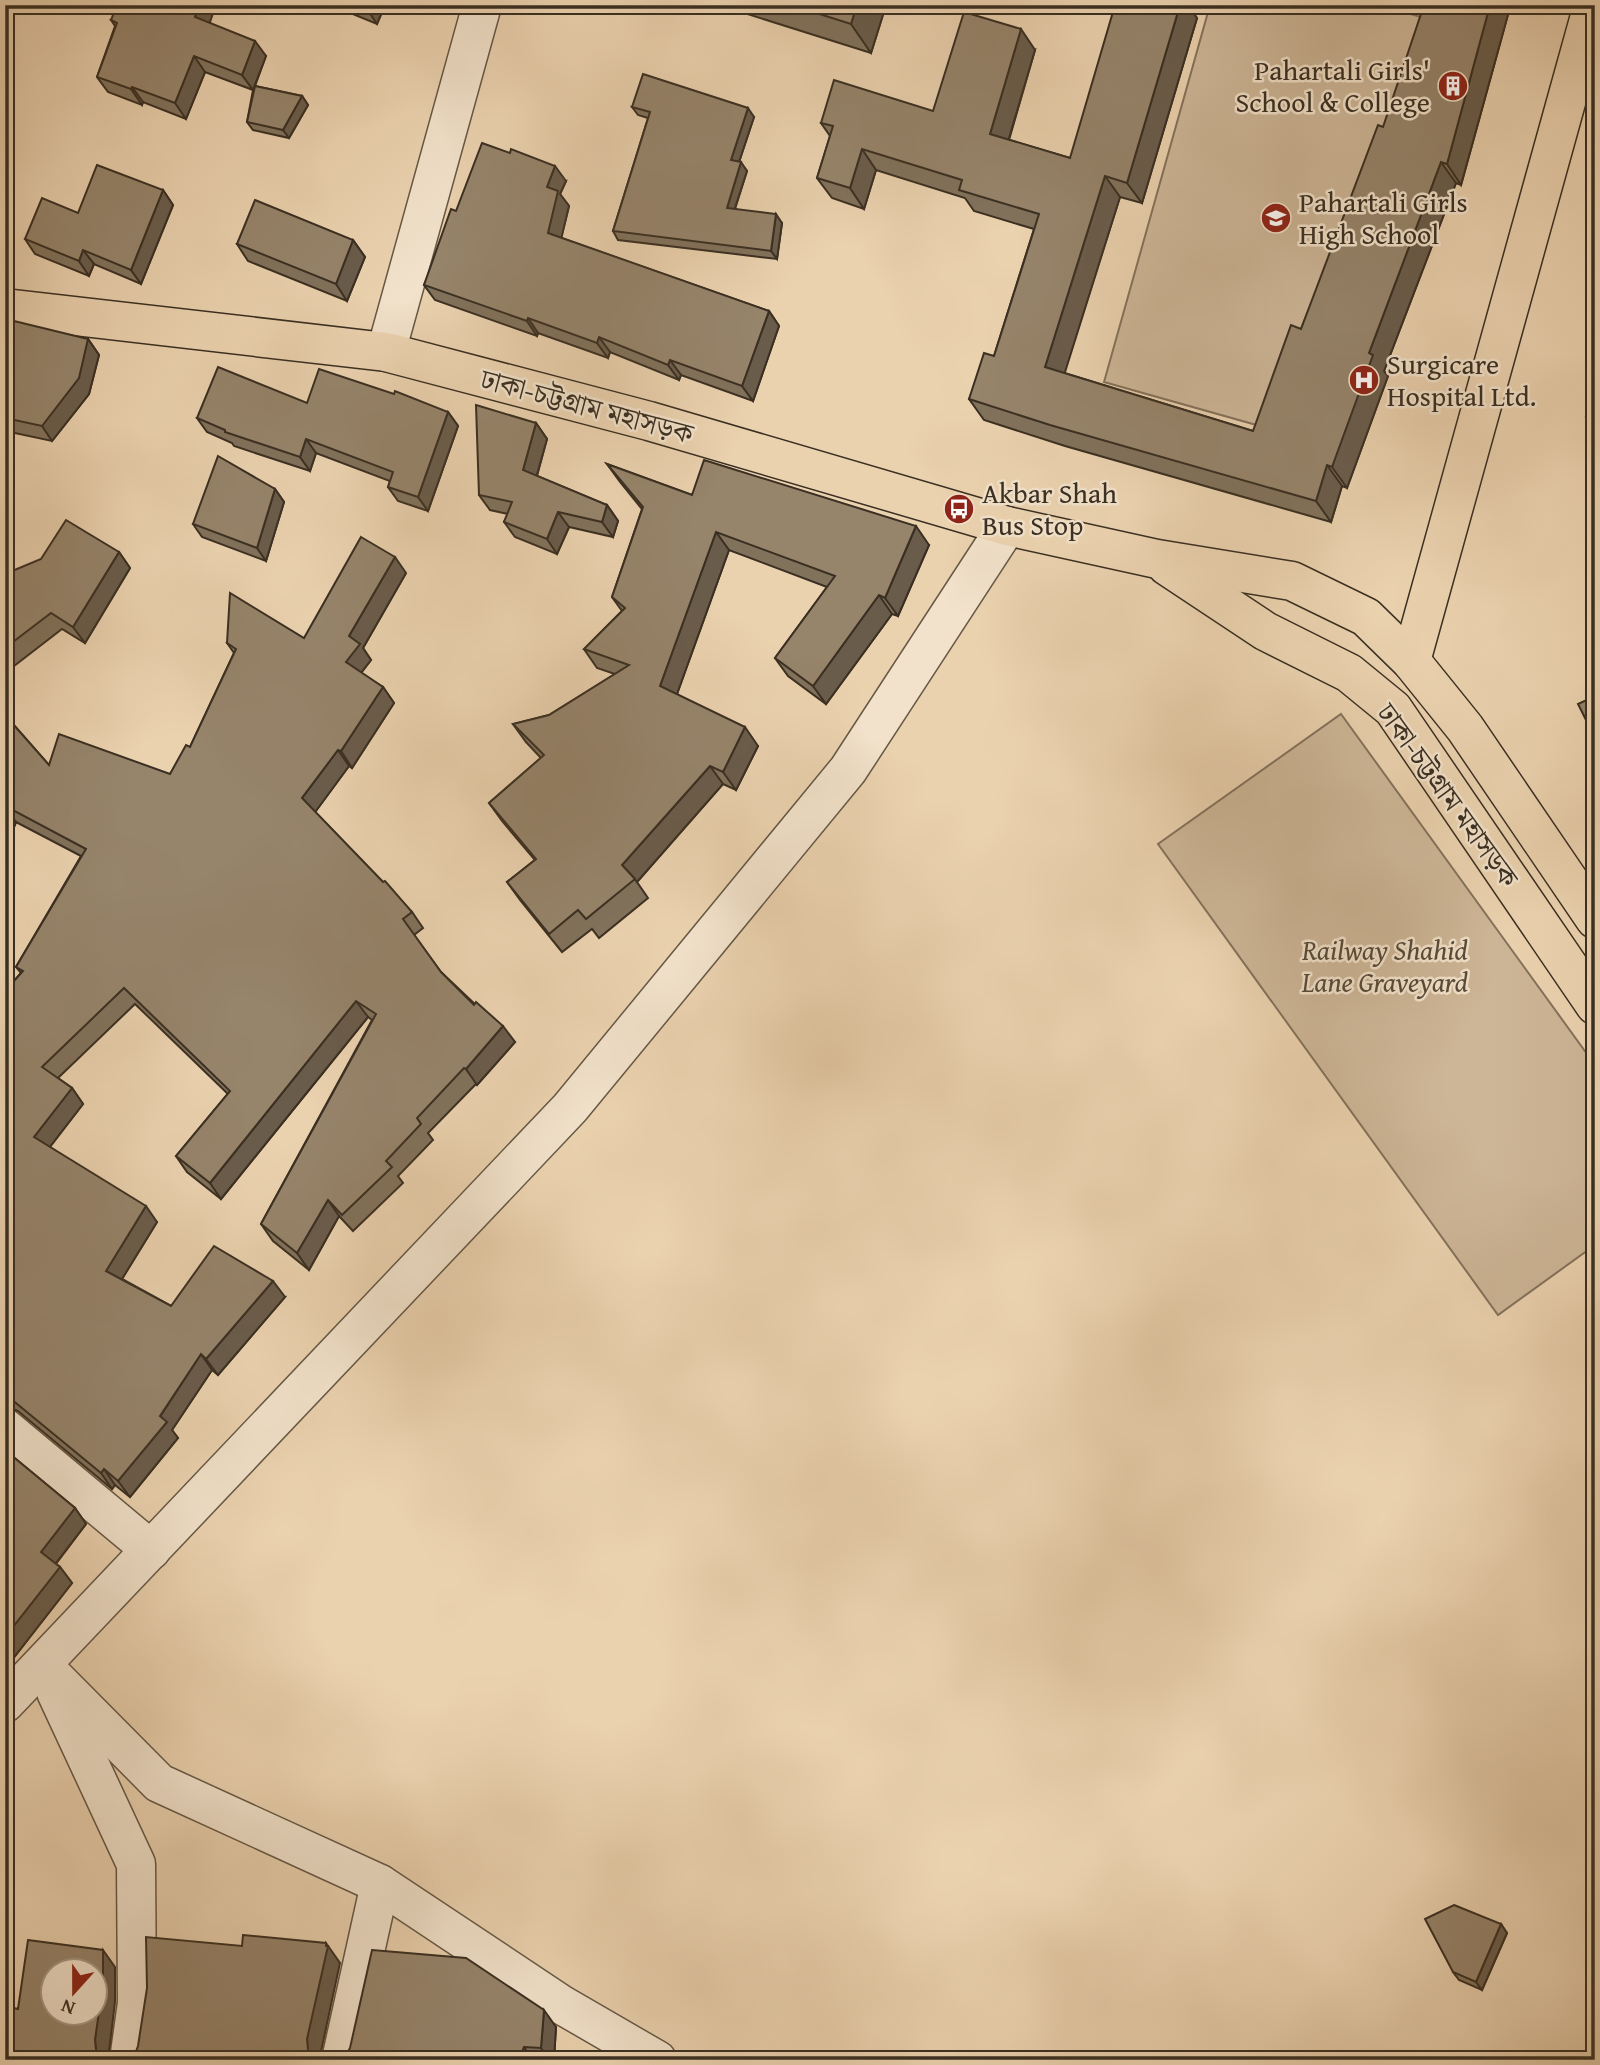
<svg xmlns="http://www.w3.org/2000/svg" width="1600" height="2065" viewBox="0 0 1600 2065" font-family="'Gentium Book Plus','Noto Serif Bengali',serif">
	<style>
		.green { fill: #cdb697; stroke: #84725c; stroke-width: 2 }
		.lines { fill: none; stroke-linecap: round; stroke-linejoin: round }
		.minor-casing { stroke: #665845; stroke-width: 41 }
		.major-casing { stroke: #3a2f22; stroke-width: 41 }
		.highway-casing { stroke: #3a2f22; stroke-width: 41 }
		.minor { stroke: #f2e2cb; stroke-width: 38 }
		.major { stroke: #ebd2af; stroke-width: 38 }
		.highway { stroke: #ebd2af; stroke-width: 38 }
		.wall { fill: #81725c; stroke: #3a2f22; stroke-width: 2 }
		.shaded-wall { fill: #695c4b; stroke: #3a2f22; stroke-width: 2 }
		.building { fill: #96846b; stroke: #3a2f22; stroke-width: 2; fill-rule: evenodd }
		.labels { text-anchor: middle; stroke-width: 5; stroke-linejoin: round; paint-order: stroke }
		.poi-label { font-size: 28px; fill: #3a2f22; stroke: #f2e2cb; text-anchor: start }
		.street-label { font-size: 28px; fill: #3a2f22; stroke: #f2e2cb }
		.park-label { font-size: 28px; font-style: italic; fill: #574a39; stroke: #f2e2cb }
	</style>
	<rect width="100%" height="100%" fill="#ebd2af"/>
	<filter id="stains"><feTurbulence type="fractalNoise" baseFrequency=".00286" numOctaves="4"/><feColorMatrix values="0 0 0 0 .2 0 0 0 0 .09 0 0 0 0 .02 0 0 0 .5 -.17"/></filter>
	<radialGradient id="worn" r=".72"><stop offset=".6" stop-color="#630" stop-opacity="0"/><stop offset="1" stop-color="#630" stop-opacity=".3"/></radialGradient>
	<!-- green -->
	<g class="green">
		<polygon points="1210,5 1379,5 1442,23 1324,444 1104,382"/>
		<polygon points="1341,714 1595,1065 1595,1245 1498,1315 1158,844"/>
	</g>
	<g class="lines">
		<!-- minor casing -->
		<g class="minor-casing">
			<g id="minor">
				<polyline points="386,352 482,5"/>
				<polyline points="5,1428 151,1550"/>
				<polyline points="43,1666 159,1783 380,1884 562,2005 657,2060"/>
				<polyline points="56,1692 136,1864 137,2003 129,2060"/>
				<polyline points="5,1703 570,1108 848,770 1007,526"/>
				<polyline points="341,2060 380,1884"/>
			</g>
		</g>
		<!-- major casing -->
		<g class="major-casing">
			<polyline id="major" points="1411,661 1593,5"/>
		</g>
		<!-- highway casing -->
		<g class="highway-casing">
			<g id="highway">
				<polyline points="5,308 386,352 649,421 1007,526 1157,559 1292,581 1366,617 1411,661 1465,728 1595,919"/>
				<polyline points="1167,566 1265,631 1349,673 1393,709 1595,1005"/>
			</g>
		</g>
		<!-- minor -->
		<use href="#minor" class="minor"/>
		<!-- major -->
		<use href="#major" class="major"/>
		<!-- highway -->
		<use href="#highway" class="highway"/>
	</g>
	<!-- wall -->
	<g class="wall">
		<polygon points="331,5 385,5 377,24"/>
		<polygon points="719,5 886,5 871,53"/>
		<polygon points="1509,11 1461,185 1456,183 1384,371 1388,376 1347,488 1342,486 1331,522 1065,446 984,420 969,399 994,356 1034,229 974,211 965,198 876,170 864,209 832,198 817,178 830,136 821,123 933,111 1035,50 1009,140 1070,158 1197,18 1142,203 1120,197 1064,373 1253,431 1301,329 1383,127"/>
		<polygon points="111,20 210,23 266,56 255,86 302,96 308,105 289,138 253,130 247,122 253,90 205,72 186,119 143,102 142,105 108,92 97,77 115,26"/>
		<polygon points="632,107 754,117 739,162 747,171 735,209 782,223 777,259 618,240 613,231 648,118 638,115"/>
		<polygon points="566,181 560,194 569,206 561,238 769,311 779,326 753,401 681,375 679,380 610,352 608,358 538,333 537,336 435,300 424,285 456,211"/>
		<polygon points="163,190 173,205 141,284 94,264 89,276 35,254 25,239 78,213"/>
		<polygon points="353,240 365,257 347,301 248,261 237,244"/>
		<polygon points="5,327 88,339 99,355 89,394 52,441 5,431"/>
		<polygon points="1595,391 1595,428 1586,416"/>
		<polygon points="307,403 448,412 458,426 428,511 398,501 388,487 390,481 316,453 310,471 234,446 232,443 207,432 197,418"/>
		<polygon points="536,423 547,439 537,476 607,505 618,521 613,537 569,527 557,554 515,537 504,522 508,514 490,510 479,495"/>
		<polygon points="607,464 692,495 929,545 898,616 892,614 826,704 788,676 775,658 827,587 729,550 677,694 758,746 736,790 723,784 637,882 648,898 599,938 592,929 562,952 520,900 507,882 535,860 502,821 489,803 541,758 526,742 513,724 549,715 615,674 597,668 584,649 622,611 612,597 642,509 620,482"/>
		<polygon points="275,489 284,502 266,561 202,537 193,524"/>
		<polygon points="119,552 130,568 85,643 62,629 5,673 5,574"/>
		<polygon points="406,573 363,648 371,660 361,673 383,687 394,703 352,768 349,766 315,812 412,912 423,928 414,935 441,972 515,1042 477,1085 476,1084 428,1133 433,1140 398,1176 403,1183 353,1231 339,1216 309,1270 273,1241 261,1224 372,1020 368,1017 221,1199 187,1172 176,1156 228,1094 135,1004 58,1078 72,1088 83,1104 50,1147 157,1222 122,1279 171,1306 285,1297 218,1375 212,1370 172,1430 178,1438 130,1497 115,1485 112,1489 18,1411 9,1407 5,1407 5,991 21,973 16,967 81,856 16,822 5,849 5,715 49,765 170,774 190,747 234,653 227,643 304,638"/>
		<polygon points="5,1450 75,1508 86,1524 56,1564 60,1567 72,1583 15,1656 5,1648"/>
		<polygon points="1501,1924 1507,1933 1482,1990 1459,1980 1453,1972"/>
		<polygon points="556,2027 554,2060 341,2060"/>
	</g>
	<!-- shaded-wall -->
	<g class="shaded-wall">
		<polygon points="199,5 216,5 206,33 195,17"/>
		<polygon points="371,5 385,5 377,24 369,12"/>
		<polygon points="857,5 886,5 871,53 851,24"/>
		<polygon points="1180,5 1188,5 1197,18 1142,203 1127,183"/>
		<polygon points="1490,5 1505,5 1509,11 1461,185 1447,164"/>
		<polygon points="1021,29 1035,50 1004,155 990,134"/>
		<polygon points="255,41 266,56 253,90 242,75"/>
		<polygon points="194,56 205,72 186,119 175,103"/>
		<polygon points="132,87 143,102 142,105 131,89"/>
		<polygon points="302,96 308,105 289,138 283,130"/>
		<polygon points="748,108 754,117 737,168 731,160"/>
		<polygon points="862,149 876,170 864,209 850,188"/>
		<polygon points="741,162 747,171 732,217 727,208"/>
		<polygon points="1441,162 1456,183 1384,371 1388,376 1347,488 1332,467 1369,353"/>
		<polygon points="555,166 566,181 560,194 569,206 559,248 548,233 547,187"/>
		<polygon points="1105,176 1120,197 1060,388 1045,367"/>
		<polygon points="163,190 173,205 141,284 131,270"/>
		<polygon points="776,214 782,223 777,259 771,251"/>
		<polygon points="353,240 365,257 347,301 336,284"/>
		<polygon points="83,250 94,264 89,276 79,261"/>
		<polygon points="769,311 779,326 753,401 742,386"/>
		<polygon points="528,318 538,333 537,336 527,321"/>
		<polygon points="599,337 610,352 608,358 597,343"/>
		<polygon points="88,339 99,355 89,394 52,441 42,426"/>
		<polygon points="670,360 681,375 679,380 668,365"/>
		<polygon points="448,412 458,426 428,511 418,497"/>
		<polygon points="536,423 547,439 534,485 523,470"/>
		<polygon points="306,439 316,453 310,471 300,457"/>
		<polygon points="1327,465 1342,486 1331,522 1316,501"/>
		<polygon points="275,489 284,502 266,561 257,548"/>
		<polygon points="607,505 618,521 613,537 602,522"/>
		<polygon points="558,512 569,527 557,554 547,539"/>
		<polygon points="916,526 929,545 898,616 885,598"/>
		<polygon points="716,532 729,550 673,705 660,686"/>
		<polygon points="119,552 130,568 85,643 73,627"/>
		<polygon points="395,557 406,573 363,648 371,660 357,678 346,662 349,636"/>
		<polygon points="879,595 892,614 826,704 813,686"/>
		<polygon points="383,687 394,703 352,768 341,751"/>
		<polygon points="745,727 758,746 736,790 723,772"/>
		<polygon points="338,750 349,766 313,815 302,798"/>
		<polygon points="710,766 723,784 637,882 622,865"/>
		<polygon points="5,806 16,822 5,849"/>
		<polygon points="356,1001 368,1017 221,1199 210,1183"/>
		<polygon points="503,1026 515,1042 477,1085 466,1069"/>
		<polygon points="72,1088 83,1104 45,1153 34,1137"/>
		<polygon points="328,1200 339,1216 309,1270 297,1253"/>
		<polygon points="146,1206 157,1222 117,1287 106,1271"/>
		<polygon points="273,1281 285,1297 218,1375 206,1359"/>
		<polygon points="201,1354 212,1370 172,1430 178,1438 130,1497 118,1481"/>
		<polygon points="104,1469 115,1485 112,1489 101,1473"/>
		<polygon points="75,1508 86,1524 52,1568 41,1552"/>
		<polygon points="60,1567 72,1583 15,1656 5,1642 5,1637"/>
		<polygon points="1501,1924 1507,1933 1482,1990 1476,1982"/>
		<polygon points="326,1943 340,1963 320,2056 320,2060 315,2060 308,2050 307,2039"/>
		<polygon points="103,1950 115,1967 115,2002 108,2060 103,2060 96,2050 95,2040"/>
		<polygon points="544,2010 556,2027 554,2060 549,2060 541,2048"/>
		<polygon points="524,2047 533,2060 519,2060"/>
	</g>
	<!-- building -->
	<g class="building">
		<polygon points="117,5 199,5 195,17 255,41 242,75 194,56 175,103 132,87 131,89 97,77 117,23 111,20"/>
		<polygon points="353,5 371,5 369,12"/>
		<polygon points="791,5 857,5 851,24"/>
		<polygon points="1115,5 1180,5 1127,183 1105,176 1045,367 1253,431 1291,325 1301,329 1378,125 1383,127 1424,5 1490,5 1447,164 1441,162 1369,353 1373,355 1332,467 1327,465 1316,501 1050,425 969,399 984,353 994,356 1039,214 959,190 962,180 862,149 850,188 817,178 833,126 821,123 834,80 933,111 964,12 1021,29 990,134 1070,158"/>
		<polygon points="643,74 748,108 731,160 741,162 727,208 776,214 771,251 613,231 650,112 632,107"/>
		<polygon points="255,86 302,96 283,130 247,122"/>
		<polygon points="482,143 510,153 511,149 555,166 547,187 558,191 548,233 769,311 742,386 670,360 668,365 599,337 597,343 528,318 527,321 424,285 451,209 456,211"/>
		<polygon points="97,165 163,190 131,270 83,250 79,261 25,239 42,198 78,213"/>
		<polygon points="255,200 353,240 336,284 237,244"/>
		<polygon points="14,321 88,339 79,378 42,426 5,418 5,327 13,328"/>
		<polygon points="218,367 307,403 319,369 394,394 395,391 448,412 418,497 388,487 393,472 306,439 300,457 225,432 225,430 197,418"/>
		<polygon points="1595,391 1595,419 1586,416"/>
		<polygon points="476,405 536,423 523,470 607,505 602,522 558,512 547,539 504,522 512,502 479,495"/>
		<polygon points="218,456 275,489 257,548 193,524"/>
		<polygon points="704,460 916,526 885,598 879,595 813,686 775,658 835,576 716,532 660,686 745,727 723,772 710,766 622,865 635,879 586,919 578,910 549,934 507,882 536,859 489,803 544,755 513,724 549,715 629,665 584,649 625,608 612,597 643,507 607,464 692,495"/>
		<polygon points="66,520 119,552 73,627 51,613 5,648 5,574 41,559"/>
		<polygon points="361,537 395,557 349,636 360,644 346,662 383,687 341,751 338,750 302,798 383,882 385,881 412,912 403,919 441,972 474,1005 476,1002 503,1026 466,1069 464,1068 417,1118 421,1124 386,1161 392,1167 342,1215 328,1200 297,1253 261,1224 376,1014 356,1001 210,1183 176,1156 230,1091 124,988 42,1067 72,1088 34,1137 146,1206 106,1271 171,1306 214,1246 273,1281 206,1359 201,1354 160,1416 167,1422 118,1481 104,1469 101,1473 5,1394 5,991 23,971 16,967 86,849 5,806 5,715 49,765 59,734 170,774 186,745 190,747 236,649 227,643 230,593 304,638"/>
		<polygon points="1595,696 1595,738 1578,704"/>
		<polygon points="1595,769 1595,783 1588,773"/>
		<polygon points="5,1450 75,1508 41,1552 60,1567 5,1637"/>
		<polygon points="1454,1905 1501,1924 1476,1982 1453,1972 1425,1919"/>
		<polygon points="243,1935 326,1943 326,1946 328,1946 307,2039 308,2050 314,2058 316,2060 129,2060 134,2057 138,2046 147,1988 146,1937 242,1946"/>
		<path d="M28,1940L103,1950V1984L95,2040L96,2050L104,2060H5V2006L18,2009ZM52,1970H94V2012H52Z"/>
		<polygon points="372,1950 466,1958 544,2010 541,2048 524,2047 519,2060 341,2060 345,2057 350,2048"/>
	</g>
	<!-- icons -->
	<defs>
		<g id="building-disc" transform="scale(1.575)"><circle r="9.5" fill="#8f2418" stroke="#f2e2cb"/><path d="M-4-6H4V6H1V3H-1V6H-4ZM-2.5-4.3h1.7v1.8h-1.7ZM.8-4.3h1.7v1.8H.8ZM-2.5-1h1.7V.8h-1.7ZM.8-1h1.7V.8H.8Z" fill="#fff"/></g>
		<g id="school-disc" transform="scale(1.575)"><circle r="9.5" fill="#8f2418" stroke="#f2e2cb"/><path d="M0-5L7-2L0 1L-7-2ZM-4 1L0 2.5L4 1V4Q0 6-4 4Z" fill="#fff"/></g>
		<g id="hospital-disc" transform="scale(1.575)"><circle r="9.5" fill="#8f2418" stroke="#f2e2cb"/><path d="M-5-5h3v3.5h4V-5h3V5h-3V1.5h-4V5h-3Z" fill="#fff"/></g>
		<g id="bus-disc" transform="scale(1.575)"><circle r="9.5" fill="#8f2418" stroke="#f2e2cb"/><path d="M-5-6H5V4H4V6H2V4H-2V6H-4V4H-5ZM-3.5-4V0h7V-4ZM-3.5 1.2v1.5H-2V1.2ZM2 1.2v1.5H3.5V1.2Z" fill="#fff"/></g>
	</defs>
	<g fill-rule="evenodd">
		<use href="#building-disc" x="1453" y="86"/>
		<use href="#school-disc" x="1276" y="218"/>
		<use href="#hospital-disc" x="1364" y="380"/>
		<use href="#bus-disc" x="959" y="509"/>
	</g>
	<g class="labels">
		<!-- poi labels -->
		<g class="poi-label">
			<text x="1430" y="80" text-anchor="end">Pahartali Girls'<tspan x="1430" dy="32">School &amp; College</tspan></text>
			<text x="1299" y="212">Pahartali Girls<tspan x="1299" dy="32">High School</tspan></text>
			<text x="1387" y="374">Surgicare<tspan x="1387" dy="32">Hospital Ltd.</tspan></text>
			<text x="982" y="503">Akbar Shah<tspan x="982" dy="32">Bus Stop</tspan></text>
		</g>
		<!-- street labels -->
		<g class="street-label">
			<text transform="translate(587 406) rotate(15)" y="10">ঢাকা-চট্টগ্রাম মহাসড়ক</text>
			<text transform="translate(1448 795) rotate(54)" y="10">ঢাকা-চট্টগ্রাম মহাসড়ক</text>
		</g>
		<!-- park labels -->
		<g class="park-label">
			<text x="1385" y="960">Railway Shahid<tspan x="1385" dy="32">Lane Graveyard</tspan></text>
		</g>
	</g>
	<!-- margin -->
	<rect width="1600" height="2065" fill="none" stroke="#ebd2af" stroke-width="28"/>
	<rect x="7" y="7" width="1586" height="2051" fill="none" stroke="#3a2f22" stroke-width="3.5"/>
	<rect x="14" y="14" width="1572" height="2037" fill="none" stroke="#3a2f22" stroke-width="2"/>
	<!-- north arrow -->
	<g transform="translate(74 1992) rotate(201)"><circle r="33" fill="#f2e2cb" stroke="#a89a87" stroke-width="2"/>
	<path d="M0-5L12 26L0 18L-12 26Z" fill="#8f2418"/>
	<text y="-10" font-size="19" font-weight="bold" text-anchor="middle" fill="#3a2f22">N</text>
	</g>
	<rect width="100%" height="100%" filter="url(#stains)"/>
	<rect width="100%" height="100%" fill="url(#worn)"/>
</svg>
